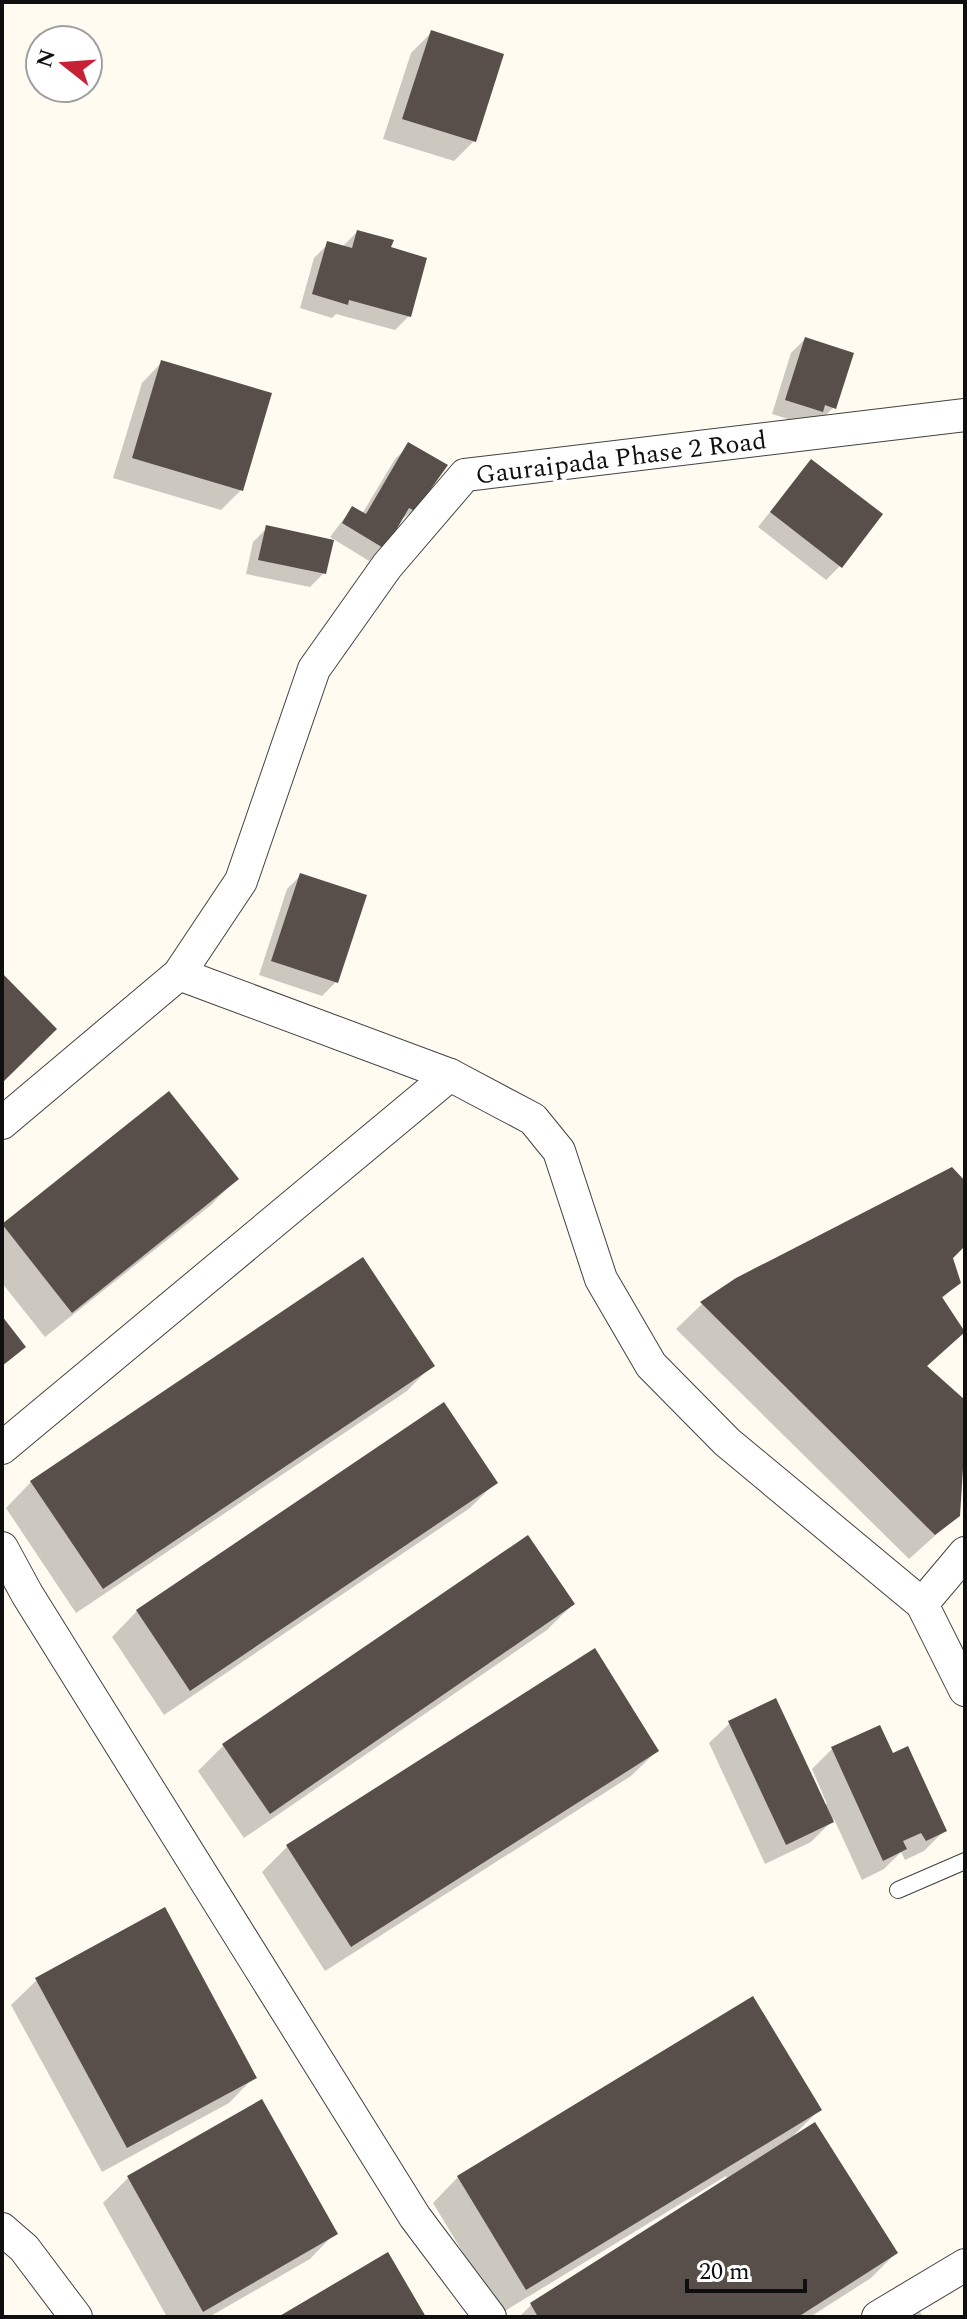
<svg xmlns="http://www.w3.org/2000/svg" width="967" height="2319" viewBox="0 0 967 2319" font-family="Spectral,serif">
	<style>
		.shadow { fill: #0003 }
		.building { fill: #584f4b }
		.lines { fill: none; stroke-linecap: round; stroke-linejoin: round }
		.lane-casing { stroke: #424242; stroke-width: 18 }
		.street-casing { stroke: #424242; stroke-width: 34 }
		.lane { stroke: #fff; stroke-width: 16 }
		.street { stroke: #fff; stroke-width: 32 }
		.labels { text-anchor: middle; stroke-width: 8; stroke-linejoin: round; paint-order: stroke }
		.street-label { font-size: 26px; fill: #0f0f0f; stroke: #fff }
	</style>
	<rect width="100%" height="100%" fill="#fffbf1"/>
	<!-- shadow -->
	<g class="shadow">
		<polygon points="431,33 474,141 454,161 383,139 411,53"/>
		<polygon points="357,232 389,249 409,316 395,330 336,314 332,318 300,308 314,258 328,244 343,246"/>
		<polygon points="805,339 834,407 820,421 807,425 772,414 791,353"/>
		<polygon points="162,362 241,490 221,510 113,478 142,383"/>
		<polygon points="409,445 414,510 397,523 383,548 369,561 330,537 352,508 362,514 395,459"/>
		<polygon points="811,461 840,566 826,580 758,527"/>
		<polygon points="267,528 324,573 310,587 246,574 253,542"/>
		<polygon points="301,875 336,982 322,996 259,975 287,889"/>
		<polygon points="169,1094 236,1179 211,1205 45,1337 2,1283 2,1227"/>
		<polygon points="965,1184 965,1245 951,1259 959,1282 941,1300 963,1332 926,1367 965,1403 958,1515 909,1559 676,1329 702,1304 737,1280"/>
		<polygon points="432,1365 407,1391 76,1613 6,1508 31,1482"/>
		<polygon points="495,1483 470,1508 164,1715 112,1637 137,1611"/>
		<polygon points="573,1604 547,1630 244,1838 198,1771 224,1745"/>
		<polygon points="730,1723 824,1805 827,1804 812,1769 832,1749 892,1756 945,1830 924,1851 905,1860 901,1852 884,1869 862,1880 834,1819 811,1842 765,1864 709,1743"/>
		<polygon points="657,1751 631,1776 325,1971 262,1872 288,1846"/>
		<polygon points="37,1980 254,2077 229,2103 102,2172 11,2005"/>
		<polygon points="819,2110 792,2137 896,2253 871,2278 810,2317 519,2317 531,2305 728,2180 726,2176 500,2314 433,2203 458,2177"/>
		<polygon points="128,2178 335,2233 310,2259 209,2317 167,2317 103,2203"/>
		<polygon points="919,2310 923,2317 907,2317"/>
	</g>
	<!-- building -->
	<g class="building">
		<polygon points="431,30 504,54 476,142 402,119"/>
		<polygon points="357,230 394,240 391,247 427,258 411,317 349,300 348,305 312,294 327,241 352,248"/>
		<polygon points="805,337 854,353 836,409 825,405 823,412 785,400"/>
		<polygon points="161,360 272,393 243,491 132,458"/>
		<polygon points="408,442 448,465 415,511 409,508 385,549 342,523 352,506 366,514"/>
		<polygon points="811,459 883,514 842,568 770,512"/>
		<polygon points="266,525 334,540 326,574 258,560"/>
		<polygon points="300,873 367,895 338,983 271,961"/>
		<polygon points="2,973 57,1029 2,1083"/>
		<polygon points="169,1091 239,1179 72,1313 2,1224"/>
		<polygon points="952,1167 965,1181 965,1246 953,1258 961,1283 942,1297 965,1332 927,1366 965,1400 965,1437 960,1516 935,1535 700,1302 736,1278"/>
		<polygon points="363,1257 435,1366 103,1589 30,1481"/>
		<polygon points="2,1316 26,1347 2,1366"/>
		<polygon points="444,1402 498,1483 190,1691 136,1610"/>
		<polygon points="528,1535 575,1604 270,1814 222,1744"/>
		<polygon points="595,1648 659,1751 351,1947 286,1845"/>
		<polygon points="776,1698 834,1822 786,1845 728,1721"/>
		<polygon points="880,1725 893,1753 908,1746 947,1831 926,1841 921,1833 903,1841 907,1849 883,1861 831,1747"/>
		<polygon points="165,1907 257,2078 127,2148 35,1978"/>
		<polygon points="753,1996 822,2110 526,2290 457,2176"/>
		<polygon points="262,2099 338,2234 203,2312 127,2176"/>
		<polygon points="815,2122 898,2253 798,2317 538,2317 530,2303"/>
		<polygon points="388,2252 426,2317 278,2317"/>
	</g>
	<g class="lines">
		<!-- lane casing -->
		<g class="lane-casing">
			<polyline id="lane" points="898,1890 965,1861"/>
		</g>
		<!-- street casing -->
		<g class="street-casing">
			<g id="street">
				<polyline points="179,974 450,1075 533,1119 559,1151 601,1279 651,1365 727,1442 922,1604 965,1690"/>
				<polyline points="2,1123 179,974 241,881 314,669 387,566 465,475 965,415"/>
				<polyline points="2,1448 450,1075"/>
				<polyline points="2,1548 27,1594 415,2217 490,2317"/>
				<polyline points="922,1604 965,1553"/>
				<polyline points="2,2229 24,2248 76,2317"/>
				<polyline points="878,2317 965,2265"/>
			</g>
		</g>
		<!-- lane -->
		<use href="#lane" class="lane"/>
		<!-- street -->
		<use href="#street" class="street"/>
	</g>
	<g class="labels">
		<!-- street labels -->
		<g class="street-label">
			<text transform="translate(621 457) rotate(-7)" y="9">Gauraipada Phase 2 Road</text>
		</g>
	</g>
	<!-- border -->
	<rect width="967" height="2319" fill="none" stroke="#0f0f0f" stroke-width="8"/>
	<!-- north arrow -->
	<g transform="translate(64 64) rotate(287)"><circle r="38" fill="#ffffff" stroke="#9f9f9f" stroke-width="2"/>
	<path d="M0-6L14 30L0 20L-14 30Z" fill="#c62134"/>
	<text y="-12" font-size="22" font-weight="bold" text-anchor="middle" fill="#0f0f0f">N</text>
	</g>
	<!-- scale -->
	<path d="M687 2279v12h118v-12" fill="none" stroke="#0f0f0f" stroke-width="4"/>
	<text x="699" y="2279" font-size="24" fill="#0f0f0f" stroke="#ffffff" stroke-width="6" paint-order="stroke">20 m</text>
</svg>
